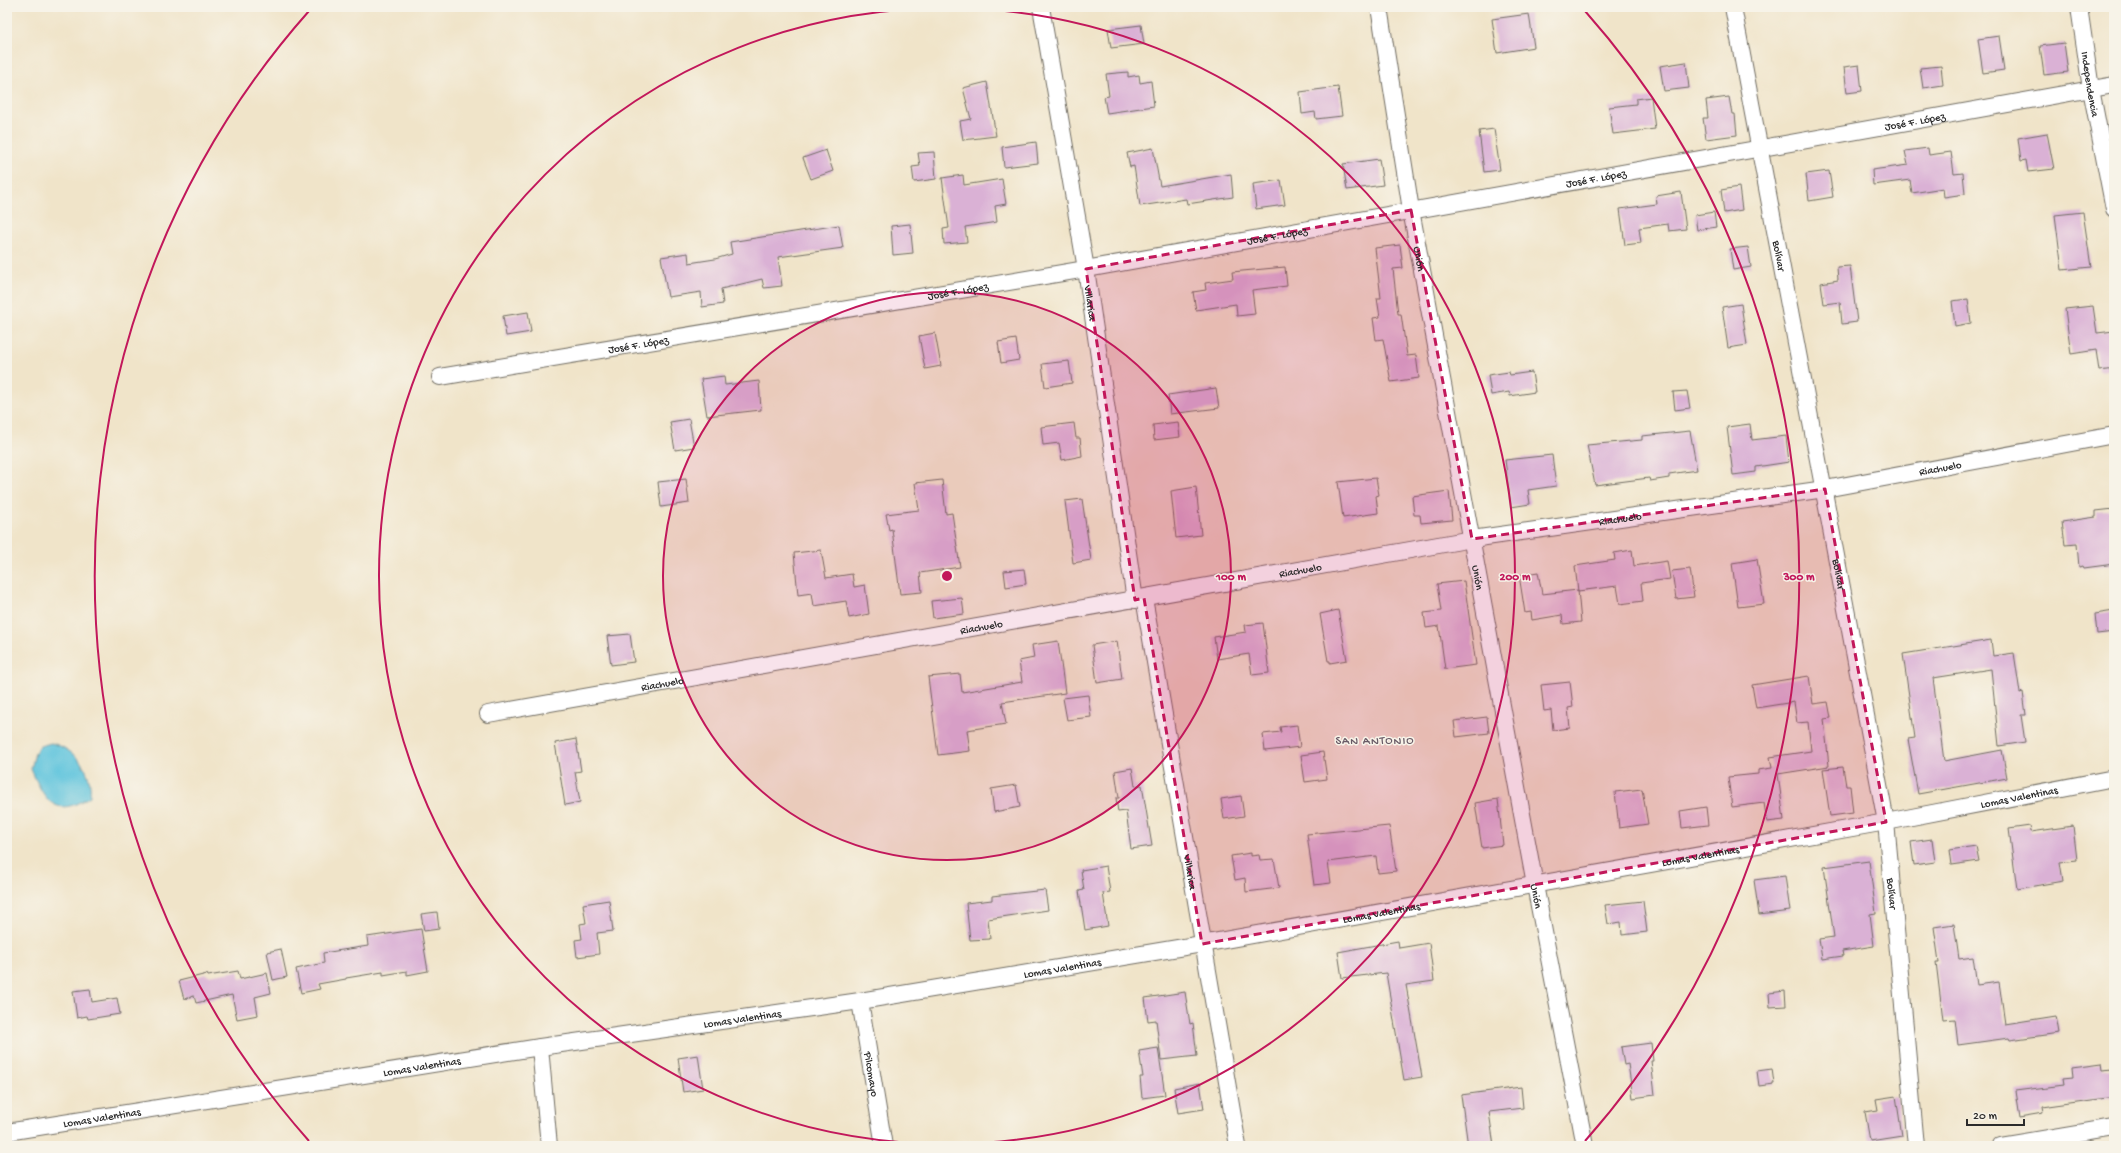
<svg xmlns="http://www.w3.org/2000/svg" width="2121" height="1153" viewBox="0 0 2121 1153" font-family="'Gochi Hand',sans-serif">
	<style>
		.water { fill: #5fc4dd; stroke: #457884 }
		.building { fill: #dab1d5 }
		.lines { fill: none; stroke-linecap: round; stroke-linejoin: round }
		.minor-casing { stroke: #706c62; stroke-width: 18 }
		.minor { stroke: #fff; stroke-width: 16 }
		.marked { fill: #c2185b; fill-opacity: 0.2; stroke: #c2185b; stroke-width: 3; stroke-dasharray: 8 5; stroke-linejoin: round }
		.ring { fill: none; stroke: #c2185b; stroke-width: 2 }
		.labels { text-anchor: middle; stroke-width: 3; stroke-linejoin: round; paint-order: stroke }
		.street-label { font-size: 11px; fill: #2b2b2b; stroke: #f7f3e8 }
		.neighbourhood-label { font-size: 12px; letter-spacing: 1px; fill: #685a66; stroke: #f7f3e8 }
		.centre { fill: #c2185b; stroke: #f7f3e8; stroke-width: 2 }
		.ring-label { font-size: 12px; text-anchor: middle; font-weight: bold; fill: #c2185b; stroke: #f7f3e8; stroke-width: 3; stroke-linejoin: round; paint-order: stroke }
	</style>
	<rect width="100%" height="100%" fill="#f7f3e8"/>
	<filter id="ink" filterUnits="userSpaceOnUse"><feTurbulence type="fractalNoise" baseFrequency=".025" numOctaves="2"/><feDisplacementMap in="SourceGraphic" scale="8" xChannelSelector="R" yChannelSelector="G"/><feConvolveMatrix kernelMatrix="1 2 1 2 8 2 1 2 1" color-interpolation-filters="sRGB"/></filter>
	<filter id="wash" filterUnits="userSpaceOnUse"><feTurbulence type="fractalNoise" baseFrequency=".012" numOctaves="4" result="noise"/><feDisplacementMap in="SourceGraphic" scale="16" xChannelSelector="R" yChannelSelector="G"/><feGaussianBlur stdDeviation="0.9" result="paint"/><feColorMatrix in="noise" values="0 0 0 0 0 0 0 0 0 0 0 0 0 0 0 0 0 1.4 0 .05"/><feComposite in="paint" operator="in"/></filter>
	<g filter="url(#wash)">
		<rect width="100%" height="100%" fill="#f0e4c9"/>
		<!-- water -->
		<path class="water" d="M51,743C75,749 93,770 90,796C55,820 45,801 31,769L35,753L40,746Z"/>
		<g id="blocks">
			<!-- building -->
			<g class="building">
				<polygon points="1529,14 1534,47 1497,53 1492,19"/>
				<polygon points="1141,25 1144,44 1111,48 1108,29"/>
				<polygon points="1999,36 2004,70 1983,73 1978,39"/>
				<polygon points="2064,43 2068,72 2044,75 2040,46"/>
				<polygon points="1686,62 1689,88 1664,91 1660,66"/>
				<polygon points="1859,65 1862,91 1847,93 1844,67"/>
				<polygon points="1941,66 1943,85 1923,88 1920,68"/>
				<polygon points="1128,72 1128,77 1139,75 1140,83 1151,81 1154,106 1107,113 1104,97 1109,96 1106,74"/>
				<polygon points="987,82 996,136 963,140 960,121 971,119 963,88"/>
				<polygon points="1338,87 1342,116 1316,119 1315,112 1302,114 1300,92"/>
				<polygon points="1651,97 1655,129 1613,134 1609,107 1636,104 1636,99"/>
				<polygon points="1729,97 1732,114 1735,114 1737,135 1706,139 1703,118 1708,118 1706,100"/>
				<polygon points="1494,129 1500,170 1484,172 1479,131"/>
				<polygon points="2047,133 2054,169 2028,172 2026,160 2021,161 2018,138"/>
				<polygon points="1036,142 1038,163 1004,167 1002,147"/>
				<polygon points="1153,148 1160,186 1231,174 1233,197 1187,204 1186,199 1140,206 1134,166 1130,167 1127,153"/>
				<polygon points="1928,148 1929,155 1951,152 1954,174 1963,173 1965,194 1944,197 1943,188 1912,193 1910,180 1873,185 1872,170 1908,165 1905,151"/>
				<polygon points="826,150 833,171 811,179 803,158"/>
				<polygon points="934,152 936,179 914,182 912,167 920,166 918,153"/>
				<polygon points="1379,159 1383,185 1347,190 1343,164"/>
				<polygon points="1829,171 1833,197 1809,201 1806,174"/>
				<polygon points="963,175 964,185 1002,179 1006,204 995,206 997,222 965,227 967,242 944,244 943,229 949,228 942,178"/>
				<polygon points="1281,180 1285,205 1256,209 1253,184"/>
				<polygon points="1739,187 1742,210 1724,213 1721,190"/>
				<polygon points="1681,192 1686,229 1669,231 1668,224 1639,228 1641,243 1625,245 1620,209 1657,204 1656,196"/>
				<polygon points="1714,212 1716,227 1697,230 1695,215"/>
				<polygon points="2083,212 2091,267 2062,270 2055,215"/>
				<polygon points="910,224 913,253 893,255 891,226"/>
				<polygon points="839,225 843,248 778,257 782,286 764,288 762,279 721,289 723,304 702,307 701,292 668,297 661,257 688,253 689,263 715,259 732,254 730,242"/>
				<polygon points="1400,245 1403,268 1393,269 1398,314 1401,314 1407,356 1416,355 1419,378 1391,382 1383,339 1376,340 1373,318 1380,317 1377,298 1381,298 1375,248"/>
				<polygon points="1748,247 1751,267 1733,270 1730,249"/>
				<polygon points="1850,266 1857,322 1842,324 1840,302 1824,304 1821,283 1838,280 1837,267"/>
				<polygon points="1285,267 1287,286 1252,290 1255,314 1237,316 1236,304 1196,310 1193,292 1206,290 1205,283 1233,279 1232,272"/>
				<polygon points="1968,299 1971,323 1955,326 1952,301"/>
				<polygon points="1741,304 1747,345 1728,348 1722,307"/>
				<polygon points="2093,306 2097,333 2114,331 2114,369 2099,371 2096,350 2071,354 2065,309"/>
				<polygon points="528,312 531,332 506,336 503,316"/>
				<polygon points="935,333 941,366 925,369 919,336"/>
				<polygon points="1016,339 1019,360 1001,363 998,342"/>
				<polygon points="1069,361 1072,383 1045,387 1042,364"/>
				<polygon points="1509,372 1510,375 1532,372 1535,392 1510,396 1509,392 1491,395 1488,375"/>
				<polygon points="724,376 725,385 759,381 761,410 707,416 701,379"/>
				<polygon points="1216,388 1219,408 1170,414 1168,395"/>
				<polygon points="1687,391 1690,408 1675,410 1673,392"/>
				<polygon points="689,419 694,447 675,450 670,422"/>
				<polygon points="1178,422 1180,437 1154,440 1153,425"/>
				<polygon points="1074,423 1076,438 1080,438 1082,456 1062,460 1059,443 1043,445 1041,427"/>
				<polygon points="1750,424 1752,440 1786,436 1789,462 1756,467 1756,472 1733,475 1727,427"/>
				<polygon points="1690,431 1697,470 1669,474 1669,478 1650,481 1649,478 1595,485 1587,445 1642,440 1642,436"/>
				<polygon points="1552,455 1556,486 1528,490 1530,504 1511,507 1505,460"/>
				<polygon points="1376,478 1379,495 1376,496 1378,513 1343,518 1338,482"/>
				<polygon points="686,479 689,503 661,507 658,482"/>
				<polygon points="942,480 946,514 952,513 960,567 920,573 922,592 900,594 892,529 889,530 886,514 919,510 915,483"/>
				<polygon points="1196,487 1201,535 1176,538 1171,491"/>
				<polygon points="1449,491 1452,520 1421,523 1420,515 1414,515 1412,496"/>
				<polygon points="1082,499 1091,560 1073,563 1065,501"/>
				<polygon points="2114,509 2114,564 2084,568 2083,566 2079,567 2077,544 2065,545 2062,522 2096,517 2096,511"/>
				<polygon points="821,550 826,578 852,574 854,587 865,585 869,614 849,618 846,601 814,606 812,593 798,595 794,553"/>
				<polygon points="1632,550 1634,566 1667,561 1670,579 1641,583 1643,601 1620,604 1617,586 1578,591 1575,566 1615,560 1614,553"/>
				<polygon points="1757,559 1764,604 1738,607 1732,563"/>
				<polygon points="1024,569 1026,584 1006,587 1004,571"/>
				<polygon points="1690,569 1694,597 1676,599 1672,571"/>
				<polygon points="1538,572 1542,594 1578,590 1581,622 1563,624 1562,615 1532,620 1531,612 1525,613 1519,575"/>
				<polygon points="1464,581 1476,665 1445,669 1439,626 1426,628 1424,613 1441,611 1437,584"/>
				<polygon points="962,598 964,614 933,618 931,601"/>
				<polygon points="1338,610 1347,660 1330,663 1330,661 1328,661 1320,614"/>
				<polygon points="2114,611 2114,632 2097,634 2095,614"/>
				<polygon points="1263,623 1269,673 1252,675 1249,654 1217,659 1214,637 1246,632 1245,625"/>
				<polygon points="630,634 634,662 611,665 607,636"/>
				<polygon points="1991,640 1993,656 2014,653 2020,693 2023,692 2026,715 2021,715 2025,742 1999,746 1991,669 1933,678 1944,761 2002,750 2007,778 1918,794 1908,739 1915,738 1903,654"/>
				<polygon points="1058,641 1065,693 1002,702 1006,724 967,730 970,751 938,755 928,677 960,674 962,692 1022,682 1019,661 1034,658 1032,645"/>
				<polygon points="1117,641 1122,679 1097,683 1092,645"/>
				<polygon points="1809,676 1813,704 1828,702 1831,718 1824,719 1829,766 1778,774 1784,820 1767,822 1764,803 1732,807 1728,777 1758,774 1758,770 1772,768 1770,757 1811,751 1808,722 1797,723 1794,702 1756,708 1752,685"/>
				<polygon points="1570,682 1573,707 1568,708 1570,728 1553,730 1551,710 1544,711 1541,685"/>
				<polygon points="1088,695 1091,717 1067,720 1063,698"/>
				<polygon points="1487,717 1489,733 1456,737 1454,721"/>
				<polygon points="1297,725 1300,747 1265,751 1263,734 1281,732 1280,727"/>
				<polygon points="576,739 581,771 575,772 580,802 565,805 555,743"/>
				<polygon points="1323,752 1327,779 1305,782 1301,755"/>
				<polygon points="1843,767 1846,786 1850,786 1853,813 1830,816 1823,769"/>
				<polygon points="1132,768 1135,786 1142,785 1152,846 1131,849 1126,811 1118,812 1116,798 1119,798 1115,771"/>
				<polygon points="1016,785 1020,807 994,812 991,789"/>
				<polygon points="1642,789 1648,824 1619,828 1615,792"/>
				<polygon points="1241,796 1244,816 1224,819 1221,799"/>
				<polygon points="1498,799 1503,845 1482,848 1475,803"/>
				<polygon points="1706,807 1708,825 1682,828 1680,811"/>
				<polygon points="1389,826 1396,871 1378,873 1376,856 1328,862 1331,883 1314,885 1307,834"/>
				<polygon points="2030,826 2031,832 2073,826 2077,860 2060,862 2063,881 2017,889 2009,829"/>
				<polygon points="1932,839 1935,862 1914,865 1911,842"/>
				<polygon points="1976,846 1979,861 1951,865 1949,850"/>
				<polygon points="1251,853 1251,856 1259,855 1260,860 1274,859 1279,888 1246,892 1245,878 1235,880 1231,856"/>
				<polygon points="1869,861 1876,913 1870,914 1874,946 1842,951 1843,956 1822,959 1819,939 1834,937 1824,867"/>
				<polygon points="1106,866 1110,892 1103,893 1108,926 1085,930 1079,891 1084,890 1081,870"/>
				<polygon points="1785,876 1790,911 1759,915 1754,880"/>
				<polygon points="1045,890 1048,910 988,919 990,939 970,940 966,903 992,900 992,896"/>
				<polygon points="609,900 613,931 597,933 599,954 577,957 575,940 582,939 580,924 586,923 583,904"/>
				<polygon points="1643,901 1647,932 1622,935 1621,922 1608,924 1605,905"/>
				<polygon points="437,912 439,929 424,931 421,914"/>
				<polygon points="1954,924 1959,959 1973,957 1977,985 1999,982 2005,1024 2056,1016 2059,1033 2010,1040 2009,1038 1958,1045 1955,1019 1943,1020 1936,962 1939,962 1934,927"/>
				<polygon points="421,929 428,971 407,975 407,971 383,975 383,972 346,978 346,979 318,984 320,989 301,993 296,969 324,963 323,953 368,946 367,937"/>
				<polygon points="1398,941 1399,948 1429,943 1434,981 1406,985 1422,1077 1404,1080 1386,973 1342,978 1338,952"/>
				<polygon points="281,949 287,977 273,980 267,952"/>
				<polygon points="238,971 240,979 267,973 271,993 255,997 258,1015 237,1019 232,995 196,1003 194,996 184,999 179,981 207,974 208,976"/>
				<polygon points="90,989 92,1002 117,998 120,1014 88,1019 87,1016 77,1018 73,991"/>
				<polygon points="1785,991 1786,1006 1770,1007 1769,993"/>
				<polygon points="1185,992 1190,1024 1193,1023 1197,1056 1161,1060 1156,1020 1148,1021 1145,998"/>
				<polygon points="1651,1043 1653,1061 1651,1061 1655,1095 1633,1098 1628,1064 1624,1065 1621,1047"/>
				<polygon points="1158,1048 1165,1095 1142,1098 1140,1077 1143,1077 1139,1051"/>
				<polygon points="698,1055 703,1089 683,1092 678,1058"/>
				<polygon points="2101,1063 2102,1070 2114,1069 2114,1097 2042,1107 2043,1113 2019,1117 2015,1091 2063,1085 2062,1079 2072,1078 2071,1067"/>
				<polygon points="1772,1069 1774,1084 1759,1086 1757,1071"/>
				<polygon points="1200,1083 1204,1109 1178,1113 1174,1088"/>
				<polygon points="1521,1087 1523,1108 1489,1112 1494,1146 1468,1146 1461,1095"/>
				<polygon points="1896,1096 1902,1136 1870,1141 1865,1112 1878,1110 1876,1099"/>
			</g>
		</g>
	</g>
	<g filter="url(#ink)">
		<use href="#blocks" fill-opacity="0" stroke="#706c62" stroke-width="1"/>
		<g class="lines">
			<!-- minor casing -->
			<g class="minor-casing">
				<g id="minor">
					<path id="s1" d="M1041,7L1086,269L1135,600"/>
					<path id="s2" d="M1379,7L1411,210L1535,885L1585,1146"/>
					<path id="s3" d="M1733,7L1886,822L1916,1146"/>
					<path id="s4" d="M2079,7L2091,89L2114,209"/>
					<path id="s5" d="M440,377L1086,269L2114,85"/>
					<path id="s6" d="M1144,598L1238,1146"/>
					<path id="s7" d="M488,714L1472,539L1825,489L2114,435"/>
					<path id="s8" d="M860,1001L884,1146"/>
					<polyline points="540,1047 549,1146"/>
					<path id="s9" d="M7,1132L540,1047L860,1001L1202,944L1886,822L2114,778"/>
					<polyline points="2001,1146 2114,1127"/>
				</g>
			</g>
			<!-- minor -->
			<use href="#minor" class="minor"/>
		</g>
	</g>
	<!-- marked area -->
	<path class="marked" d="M1411,210L1472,539L1825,489L1886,822L1202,944L1144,598L1135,600L1086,269Z"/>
	<!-- distance rings -->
	<circle cx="947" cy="576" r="284" fill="#c2185b" fill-opacity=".12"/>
	<g class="ring">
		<circle cx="947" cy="576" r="284"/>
		<circle cx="947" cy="576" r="568"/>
		<path d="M309 1141A852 852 0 0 1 309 11M1585 11A852 852 0 0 1 1585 1141"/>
	</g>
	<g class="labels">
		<!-- street labels -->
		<g class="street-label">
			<text dy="4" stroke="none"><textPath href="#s4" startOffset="78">Independencia</textPath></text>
			<text dy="4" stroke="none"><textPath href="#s5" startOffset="1497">José F. López</textPath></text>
			<text dy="4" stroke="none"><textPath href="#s5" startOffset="1173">José F. López</textPath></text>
			<text dy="4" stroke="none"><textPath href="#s5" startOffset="849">José F. López</textPath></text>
			<text dy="4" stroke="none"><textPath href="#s3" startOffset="253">Bolívar</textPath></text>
			<text dy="4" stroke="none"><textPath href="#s2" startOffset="255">Unión</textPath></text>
			<text dy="4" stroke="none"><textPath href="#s5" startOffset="525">José F. López</textPath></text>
			<text dy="4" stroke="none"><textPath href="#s1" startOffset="300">Villarica</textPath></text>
			<text dy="4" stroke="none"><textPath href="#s5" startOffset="201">José F. López</textPath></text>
			<text dy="4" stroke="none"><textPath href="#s7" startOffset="1473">Riachuelo</textPath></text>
			<text dy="4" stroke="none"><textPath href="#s7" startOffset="1149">Riachuelo</textPath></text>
			<text dy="4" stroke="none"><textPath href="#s7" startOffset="825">Riachuelo</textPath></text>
			<text dy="4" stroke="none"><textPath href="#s3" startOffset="577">Bolívar</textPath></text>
			<text dy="4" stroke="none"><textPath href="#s2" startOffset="579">Unión</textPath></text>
			<text dy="4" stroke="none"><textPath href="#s7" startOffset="501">Riachuelo</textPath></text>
			<text dy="4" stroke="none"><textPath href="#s7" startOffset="177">Riachuelo</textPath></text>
			<text dy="4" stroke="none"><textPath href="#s9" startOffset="2040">Lomas Valentinas</textPath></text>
			<text dy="4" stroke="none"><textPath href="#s9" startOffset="1716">Lomas Valentinas</textPath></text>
			<text dy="4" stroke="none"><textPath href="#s6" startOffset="278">Villarica</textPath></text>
			<text dy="4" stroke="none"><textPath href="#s3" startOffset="901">Bolívar</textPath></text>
			<text dy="4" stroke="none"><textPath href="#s2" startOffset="903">Unión</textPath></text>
			<text dy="4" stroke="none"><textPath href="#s9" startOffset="1392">Lomas Valentinas</textPath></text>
			<text dy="4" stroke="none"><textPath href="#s9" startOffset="1068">Lomas Valentinas</textPath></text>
			<text dy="4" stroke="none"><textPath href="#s9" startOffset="744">Lomas Valentinas</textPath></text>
			<text dy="4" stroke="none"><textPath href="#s9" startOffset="420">Lomas Valentinas</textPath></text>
			<text dy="4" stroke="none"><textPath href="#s8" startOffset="74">Pilcomayo</textPath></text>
			<text dy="4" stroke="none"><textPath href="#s9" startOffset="96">Lomas Valentinas</textPath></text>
		</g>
		<!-- neighbourhood labels -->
		<g class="neighbourhood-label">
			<text x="1375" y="744">SAN ANTONIO</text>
		</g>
	</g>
	<circle cx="947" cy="576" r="6" class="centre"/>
	<g class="ring-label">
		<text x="1231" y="580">100 m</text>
		<text x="1515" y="580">200 m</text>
		<text x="1799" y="580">300 m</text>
	</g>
	<!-- margin -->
	<rect width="2121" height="1153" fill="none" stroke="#f7f3e8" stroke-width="24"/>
	<!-- scale -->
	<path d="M1967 1119v6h57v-6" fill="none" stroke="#2b2b2b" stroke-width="2"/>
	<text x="1973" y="1119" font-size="12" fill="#2b2b2b" stroke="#f7f3e8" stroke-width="3" paint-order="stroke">20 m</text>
</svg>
